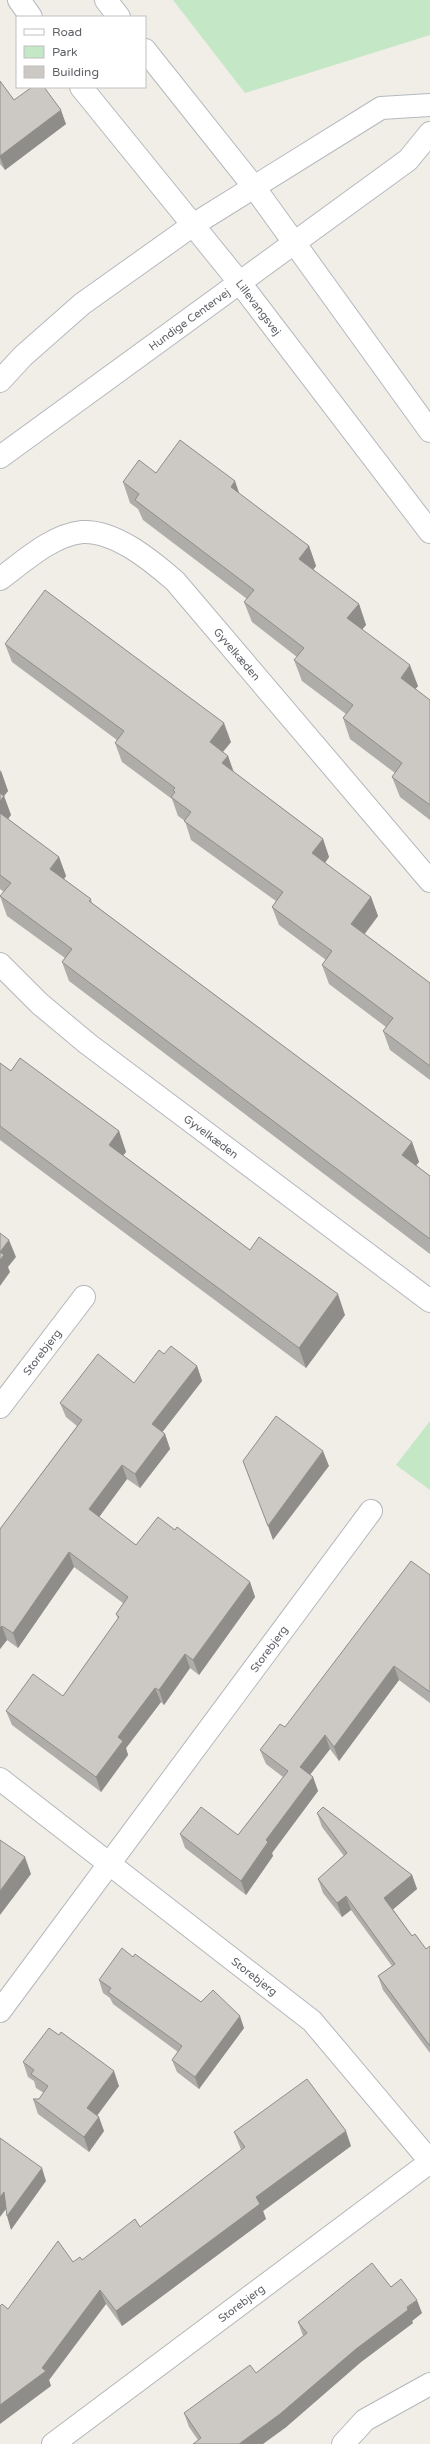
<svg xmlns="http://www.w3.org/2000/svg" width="430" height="2444" viewBox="0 0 430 2444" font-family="'Varela Round',sans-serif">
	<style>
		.green { fill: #c4e7c5 }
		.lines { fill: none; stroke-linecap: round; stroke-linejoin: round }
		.street-casing { stroke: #b4b7bb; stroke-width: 24 }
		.secondary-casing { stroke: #b5b9be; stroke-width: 24 }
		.street { stroke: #fff; stroke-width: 22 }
		.secondary { stroke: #fff; stroke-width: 22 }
		.wall { fill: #afada9 }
		.shaded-wall { fill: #8f8d89 }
		.building { fill: #ccc9c4; stroke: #8f8d89 }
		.labels { text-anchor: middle; stroke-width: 3; stroke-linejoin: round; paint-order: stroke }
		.street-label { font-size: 11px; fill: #5e6267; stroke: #fff }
	</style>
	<rect width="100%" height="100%" fill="#f0eee7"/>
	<!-- green -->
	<g class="green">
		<polygon points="173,0 430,0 430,35 245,93"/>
		<polygon points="430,1421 430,1490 396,1465"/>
	</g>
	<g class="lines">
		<!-- street casing -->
		<g class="street-casing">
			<g id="street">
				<path id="s1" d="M0,579C23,562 52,535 82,532C115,530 152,561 175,581L430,881"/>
				<path id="s2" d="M0,964L40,1004L88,1044L430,1301"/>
				<path id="s3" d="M0,1407L84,1297"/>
				<path id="s4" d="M0,1779L312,2021L430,2161"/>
				<path id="s5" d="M0,2011L371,1511"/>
				<path id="s6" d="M53,2444L430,2162"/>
				<polyline points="343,2444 365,2420 430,2384"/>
			</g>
		</g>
		<!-- secondary casing -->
		<g class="secondary-casing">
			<g id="secondary">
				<polyline points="19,0 31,17"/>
				<polyline points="106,0 119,17"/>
				<polyline points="145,50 254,187 430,431"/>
				<path id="s7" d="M81,87L240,283L430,532"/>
				<polyline points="0,381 23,356 82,304 193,225 381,108 430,105"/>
				<path id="s8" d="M0,457L408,160L430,133"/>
			</g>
		</g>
		<!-- street -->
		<use href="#street" class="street"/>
		<!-- secondary -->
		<use href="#secondary" class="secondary"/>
	</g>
	<!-- wall -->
	<g class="wall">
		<polygon points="0,81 14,100 66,124 5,170 0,164"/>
		<polygon points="156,473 239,494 309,546 316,566 313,570 359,604 366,625 362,629 418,686 415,689 430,700 430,820 400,797 392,777 395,773 350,739 343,718 346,714 302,681 294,660 297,657 252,622 244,602 247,599 143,520 138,509 130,503 123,482"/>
		<polygon points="5,644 231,742 223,752 228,756 234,772 323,839 329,857 325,863 371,897 378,916 365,934 430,983 430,1080 390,1050 383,1031 386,1027 329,984 322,965 326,960 279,925 272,907 276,901 191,840 185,821 178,816 172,799 122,762 115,743 117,740 12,662"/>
		<polygon points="0,770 1,771 8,791 4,796 11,815 8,819 59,857 66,876 64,879 91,899 92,903 412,1142 419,1162 416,1165 430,1176 430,1254 69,981 62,962 65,958 7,916 0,896 4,892 0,889"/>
		<polygon points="0,1063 11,1071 119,1131 126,1152 123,1155 250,1250 345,1315 306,1368 0,1140"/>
		<polygon points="164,1354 197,1366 202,1381 162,1432 165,1434 170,1449 140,1488 127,1479 99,1517 136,1545 175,1530 250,1582 255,1597 199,1675 190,1668 164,1705 161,1702 126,1748 128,1755 101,1792 12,1725 6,1711 63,1696 118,1619 116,1614 123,1603 74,1567 18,1648 7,1640 0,1649 0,1529 77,1426 66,1417 60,1403 134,1383"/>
		<polygon points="430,1575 430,1703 399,1680 339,1761 330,1749 310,1775 313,1777 318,1791 272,1853 273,1856 246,1895 185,1848 180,1834 238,1835 283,1777 266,1764 260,1750 285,1727"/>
		<polygon points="317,1813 412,1875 417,1889 393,1909 412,1936 426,1949 430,1946 430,2053 383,1990 378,1976 392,1966 351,1910 342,1917 323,1893 318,1879 344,1856 322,1827"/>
		<polygon points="133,1957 201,2002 244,2028 199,2089 177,2072 172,2060 178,2052 113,2004 110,1998 103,1993 99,1980"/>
		<polygon points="23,2062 119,2086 97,2116 104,2131 89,2152 38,2114 33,2099 39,2099 44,2093 36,2088 34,2081 28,2077"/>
		<polygon points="234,2132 351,2146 263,2211 266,2219 122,2326 106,2304 49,2380 51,2386 8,2309 73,2262 82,2260 140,2227 241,2150 240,2147"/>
		<polygon points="391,2287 422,2313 412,2321 413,2323 361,2362 285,2428 198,2440 189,2427 184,2413 256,2373 303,2336 298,2322"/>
	</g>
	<!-- shaded-wall -->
	<g class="shaded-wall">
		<polygon points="61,110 66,124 5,170 0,157 0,156"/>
		<polygon points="235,481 242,501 231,487"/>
		<polygon points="309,546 316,566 306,579 299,559"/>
		<polygon points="359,604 366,625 355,638 347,618"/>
		<polygon points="410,665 418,686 408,698 401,678"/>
		<polygon points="224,723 231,742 216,760 210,742"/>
		<polygon points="228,756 234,774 222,763"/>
		<polygon points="1,771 8,791 4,796 11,815 1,828 0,824 0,773"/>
		<polygon points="323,839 329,857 319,871 312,853"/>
		<polygon points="59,857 66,876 57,889 50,869"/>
		<polygon points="371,897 378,916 358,942 351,924"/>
		<polygon points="119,1131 126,1152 116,1165 109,1145"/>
		<polygon points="412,1142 419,1162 409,1174 402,1155"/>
		<polygon points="9,1240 16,1257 8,1267 10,1272 0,1286 0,1252"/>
		<polygon points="338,1294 345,1315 306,1368 299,1348"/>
		<polygon points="197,1366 202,1381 157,1439 152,1424"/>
		<polygon points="165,1434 170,1449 140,1488 135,1474"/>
		<polygon points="323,1451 329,1466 273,1540 268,1526"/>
		<polygon points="122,1465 127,1479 94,1524 89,1509"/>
		<polygon points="69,1552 74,1567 18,1648 13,1633"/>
		<polygon points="250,1582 255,1597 199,1675 193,1660"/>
		<polygon points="2,1626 7,1640 0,1649 0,1628"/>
		<polygon points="185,1654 190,1668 164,1705 159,1690"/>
		<polygon points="394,1666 399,1680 339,1761 334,1747"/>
		<polygon points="155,1688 161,1702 126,1748 128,1755 101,1792 96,1777 118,1737"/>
		<polygon points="325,1735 330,1749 305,1781 300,1767"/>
		<polygon points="313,1777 318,1791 272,1853 273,1856 246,1895 241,1881 266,1840"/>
		<polygon points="25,1857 31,1874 0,1915 0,1891"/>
		<polygon points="412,1875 417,1889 390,1912 384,1898"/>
		<polygon points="346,1896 351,1910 342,1917 337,1903"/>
		<polygon points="240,2016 244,2028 199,2089 195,2077"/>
		<polygon points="114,2071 119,2086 92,2122 87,2108"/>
		<polygon points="99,2117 104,2131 89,2152 84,2137"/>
		<polygon points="346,2131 351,2146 263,2211 266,2219 122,2326 116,2311 256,2197"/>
		<polygon points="42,2168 46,2181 11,2230 7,2216"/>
		<polygon points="4,2192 9,2205 0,2217 0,2197"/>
		<polygon points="100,2290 106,2304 49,2380 51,2386 0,2424 0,2405 42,2368"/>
		<polygon points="417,2300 422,2313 412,2321 413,2323 361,2362 285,2428 263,2444 239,2444 356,2349"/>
	</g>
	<!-- building -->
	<g class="building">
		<polygon points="0,81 14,100 32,87 44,87 61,110 0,156"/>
		<polygon points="180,440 235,481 231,487 309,546 299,559 359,604 347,618 410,665 401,678 430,700 430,805 392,777 402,763 343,718 353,705 294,660 304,648 244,602 254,590 135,500 139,494 123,482 139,460 156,473"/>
		<polygon points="45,590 224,723 210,742 228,756 222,763 323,839 312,853 371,897 351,924 430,983 430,1066 383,1031 393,1018 322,965 332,951 272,907 283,892 184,821 191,812 171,797 175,792 173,790 175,788 115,743 124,731 5,644"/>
		<polygon points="0,793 4,796 0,801"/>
		<polygon points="0,813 59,857 50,869 91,899 89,901 412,1142 402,1155 430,1176 430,1239 62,962 72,949 0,896 11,883 0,875"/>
		<polygon points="20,1058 119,1131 109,1145 250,1250 259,1237 338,1294 299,1348 0,1126 0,1063 11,1071"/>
		<polygon points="0,1233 9,1240 0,1252 4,1255 0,1260"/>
		<polygon points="171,1346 197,1366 152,1424 165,1434 135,1474 122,1465 89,1509 136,1545 158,1517 175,1530 177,1527 250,1582 193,1660 185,1654 159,1690 155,1688 118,1737 123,1741 96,1777 6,1711 33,1674 63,1696 119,1617 116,1614 128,1597 69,1552 13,1633 2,1626 0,1628 0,1529 82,1420 60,1403 98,1354 134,1383 159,1350 164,1354"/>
		<polygon points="276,1416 323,1451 268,1526 243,1461"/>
		<polygon points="411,1561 430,1575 430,1692 394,1666 334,1747 325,1735 300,1767 313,1777 266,1840 268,1842 241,1881 180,1834 201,1807 238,1835 288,1771 260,1750 280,1724 285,1727"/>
		<polygon points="323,1807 412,1875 384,1898 412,1936 415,1934 426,1949 430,1946 430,2046 378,1976 395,1964 346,1896 337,1903 318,1879 347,1853 317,1813"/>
		<polygon points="0,1840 25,1857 0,1891"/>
		<polygon points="122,1948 133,1957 135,1954 201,2002 213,1990 240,2016 195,2077 172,2060 182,2046 108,1992 111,1988 99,1980"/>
		<polygon points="49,2028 59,2035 61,2032 114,2071 87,2108 99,2117 84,2137 33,2099 39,2099 48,2086 31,2074 34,2070 23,2062"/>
		<polygon points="307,2079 346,2131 256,2197 260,2204 116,2311 100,2290 42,2368 46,2371 0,2405 0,2306 2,2304 8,2309 58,2241 73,2262 80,2257 82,2260 135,2219 140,2227 245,2147 234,2132"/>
		<polygon points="0,2138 42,2168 7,2216 4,2192 0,2197"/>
		<polygon points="372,2263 391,2287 401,2279 417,2300 407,2307 408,2310 356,2349 280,2414 239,2444 193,2444 201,2438 184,2413 250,2365 256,2373 307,2333 298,2322"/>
	</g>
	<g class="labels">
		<!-- street labels -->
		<g class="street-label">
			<text dy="4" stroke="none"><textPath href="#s7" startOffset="283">Lillevangsvej</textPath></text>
			<text dy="4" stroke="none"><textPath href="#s8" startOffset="234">Hundige Centervej</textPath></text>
			<text dy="4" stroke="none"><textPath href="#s1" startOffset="299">Gyvelkæden</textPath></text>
			<text dy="4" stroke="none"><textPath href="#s2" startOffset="273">Gyvelkæden</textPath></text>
			<text dy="4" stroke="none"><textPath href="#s3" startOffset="69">Storebjerg</textPath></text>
			<text dy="4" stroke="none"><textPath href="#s5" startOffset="451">Storebjerg</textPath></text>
			<text dy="4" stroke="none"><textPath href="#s4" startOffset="322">Storebjerg</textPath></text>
			<text dy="4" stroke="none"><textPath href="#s6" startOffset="235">Storebjerg</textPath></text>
		</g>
	</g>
	<!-- legend -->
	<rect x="16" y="16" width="130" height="72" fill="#ffffff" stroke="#bfc0c2"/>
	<rect x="24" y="29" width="20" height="6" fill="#ffffff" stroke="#bfc0c2"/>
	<text x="52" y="36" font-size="12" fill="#5e6267">Road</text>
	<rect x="24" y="46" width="20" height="12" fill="#c4e7c5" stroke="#bfc0c2"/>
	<text x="52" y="56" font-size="12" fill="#5e6267">Park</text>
	<rect x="24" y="66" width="20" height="12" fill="#ccc9c4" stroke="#bfc0c2"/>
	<text x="52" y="76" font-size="12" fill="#5e6267">Building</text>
</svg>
